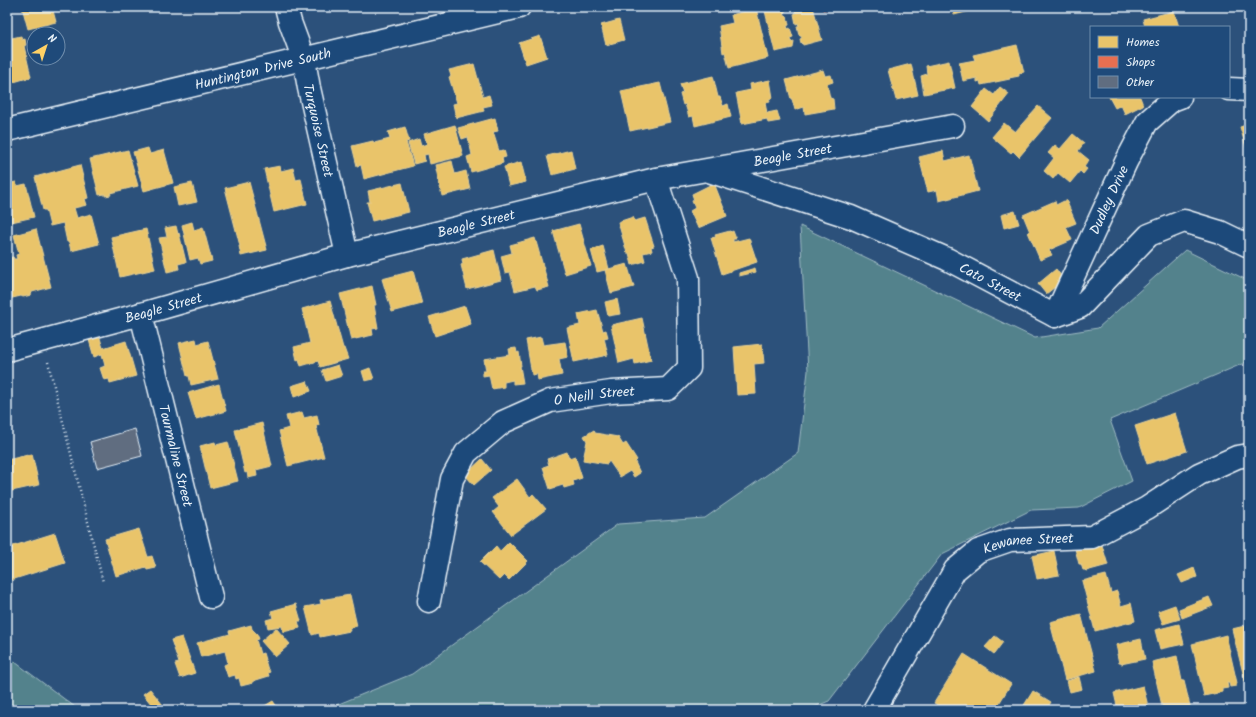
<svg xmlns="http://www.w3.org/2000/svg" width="1256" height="717" viewBox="0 0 1256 717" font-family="Kalam,sans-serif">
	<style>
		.green { fill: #53828c; stroke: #9ebac2 }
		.homes { fill: #e9c46a; stroke: #e9d295 }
		.shops { fill: #e76f51; stroke: #e79683 }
		.building { fill: #606d80; stroke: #e8f1f8 }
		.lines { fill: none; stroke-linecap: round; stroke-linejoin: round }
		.street-casing { stroke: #e8f1f8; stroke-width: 25 }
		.secondary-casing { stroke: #e8f1f8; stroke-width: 25 }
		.path { stroke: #e8f1f8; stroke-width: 2.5; stroke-dasharray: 1 3; stroke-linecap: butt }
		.street { stroke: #1f4a7a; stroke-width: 22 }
		.secondary { stroke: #1f4a7a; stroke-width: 22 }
		.labels { text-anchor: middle; stroke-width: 4; stroke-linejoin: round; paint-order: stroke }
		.street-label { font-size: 14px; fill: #e8f1f8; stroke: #1f4a7a }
	</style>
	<rect width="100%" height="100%" fill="#2c517b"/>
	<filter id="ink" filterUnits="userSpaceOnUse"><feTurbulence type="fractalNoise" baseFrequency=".025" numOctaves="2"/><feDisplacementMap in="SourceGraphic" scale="8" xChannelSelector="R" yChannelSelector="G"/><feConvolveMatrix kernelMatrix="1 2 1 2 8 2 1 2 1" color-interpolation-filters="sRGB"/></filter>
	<g filter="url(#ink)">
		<!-- green -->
		<g class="green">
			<polygon points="800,226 1035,338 1098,328 1185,250 1249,281 1249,361 1110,420 1132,481 1079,508 1031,510 942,554 829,701 807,710 324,710 412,674 618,524 705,518 798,453 808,371"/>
			<polygon points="7,656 79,710 7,710"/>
		</g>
		<!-- homes -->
		<g class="homes">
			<polygon points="22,7 52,7 56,22 28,29"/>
			<polygon points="764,7 785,7 786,11 784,11 785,16 787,16 789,25 787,26 788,29 790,28 793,37 790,38 791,42 794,41 793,48 775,52"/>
			<polygon points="792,7 813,7 822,40 803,45 802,42 801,43 800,39 802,38 801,35 799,35 797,26 799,26 798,23 796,24 794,14 796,13 795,10 793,10"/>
			<polygon points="952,7 986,7 954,15"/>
			<polygon points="756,8 768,58 729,68 725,52 723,53 719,26 733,23 731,15"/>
			<polygon points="1174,11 1179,27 1145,27 1143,19"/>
			<polygon points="619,20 624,40 606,45 601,25"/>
			<polygon points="21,36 22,40 25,39 26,45 24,46 31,77 7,84 7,39"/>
			<polygon points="540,36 547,57 526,64 519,43"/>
			<polygon points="1017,45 1024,72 1019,73 1019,76 1009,78 1010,79 981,85 980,81 977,82 977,78 963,81 959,63 975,60 973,55"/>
			<polygon points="949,61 955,88 924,94 921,76 927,74 926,66"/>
			<polygon points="474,64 483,97 489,95 492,105 483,107 484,111 456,118 453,104 457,103 449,77 451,76 449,70"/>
			<polygon points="911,64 918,95 896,100 888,70"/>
			<polygon points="823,70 825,76 831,75 833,82 827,84 830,98 833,99 834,109 805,114 804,107 795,110 792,99 791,99 786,80"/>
			<polygon points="713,76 718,97 720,97 723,106 728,104 731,117 695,126 693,116 689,117 685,104 683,105 680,94 683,93 680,84"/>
			<polygon points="770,80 773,98 769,99 770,102 765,103 767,113 777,111 780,121 768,123 767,119 742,124 736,93 751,90 750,84"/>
			<polygon points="660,83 670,122 630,131 621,91"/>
			<polygon points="1000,87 1009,94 988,121 972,107 986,89 994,95"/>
			<polygon points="1109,97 1140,97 1143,105 1125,114 1121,105 1115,108"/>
			<polygon points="1038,106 1052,118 1019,157 1013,151 1011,153 992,137 1004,123 1015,132"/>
			<polygon points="495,118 498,131 493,132 499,151 504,150 506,157 502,158 503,163 471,172 467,157 472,155 468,137 462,139 458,128"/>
			<polygon points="1249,124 1249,157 1240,127"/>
			<polygon points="455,125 463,156 430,164 428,154 424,155 425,161 414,164 408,143 419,139 421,146 427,144 424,134"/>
			<polygon points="405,127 409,141 406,142 413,166 364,179 361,165 357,166 352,146 373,141 374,143 390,139 388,132"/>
			<polygon points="1073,134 1084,143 1078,151 1089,160 1084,167 1087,169 1083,174 1080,171 1070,183 1058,173 1053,179 1044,171 1054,158 1048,153 1055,145 1060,149"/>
			<polygon points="148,148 150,154 164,150 173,183 144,191 133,152"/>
			<polygon points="128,150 138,186 110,193 111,195 105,196 105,194 99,195 90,159"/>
			<polygon points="571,150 575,169 552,175 547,156"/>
			<polygon points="943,151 945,161 969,155 978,191 939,201 937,190 928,192 919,157"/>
			<polygon points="452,161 455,174 466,171 470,189 442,196 436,169 437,169 436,165"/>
			<polygon points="521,162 526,182 509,186 504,167"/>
			<polygon points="80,165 88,198 85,199 87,205 74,208 77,218 91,214 99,244 71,251 69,242 67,242 63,223 50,226 46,210 43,210 35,177"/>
			<polygon points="280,166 281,171 293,168 296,180 301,179 307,204 274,212 264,169"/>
			<polygon points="16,182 17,186 26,184 34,217 7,223 7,184"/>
			<polygon points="249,182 267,250 241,256 239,246 240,246 225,188"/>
			<polygon points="192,183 197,202 178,206 174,187"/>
			<polygon points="402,183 409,212 372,221 367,202 370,202 368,191"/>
			<polygon points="714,183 727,216 698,228 690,211 695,208 692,201 694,200 692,194"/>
			<polygon points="1066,200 1076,223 1066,227 1072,240 1049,250 1052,255 1040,260 1028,232 1030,232 1023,215 1055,201 1056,205"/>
			<polygon points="1015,211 1019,224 1004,228 1001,215"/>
			<polygon points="633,217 635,221 645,218 654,246 651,247 652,251 643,253 645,261 632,265 629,253 627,253 618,222"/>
			<polygon points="192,222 194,230 203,227 212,261 200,264 198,258 190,260 182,225"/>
			<polygon points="579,224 591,266 565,274 553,231"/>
			<polygon points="176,226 178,234 179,233 186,262 178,264 179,269 167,272 159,238 167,237 165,228"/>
			<polygon points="36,229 51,287 32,292 31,295 23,297 21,296 8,299 7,258 13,257 14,259 17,259 16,255 19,254 14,235"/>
			<polygon points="146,229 155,269 120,277 111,237"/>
			<polygon points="730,231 731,232 733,231 736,239 733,239 733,242 749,238 757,262 722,274 711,238 716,237 715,235"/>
			<polygon points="535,238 549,287 537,290 535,286 515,291 510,272 505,273 501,256 512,253 510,245"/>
			<polygon points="603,246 609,269 597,272 591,250"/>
			<polygon points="494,250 501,280 467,289 461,265 463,264 462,259"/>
			<polygon points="627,264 634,287 611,293 605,270"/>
			<polygon points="755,268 756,272 739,276 739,273"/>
			<polygon points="1056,269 1064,280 1046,294 1038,284"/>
			<polygon points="413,271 422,304 392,312 382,279"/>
			<polygon points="372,286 376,305 374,305 378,328 372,329 373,335 351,340 340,294"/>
			<polygon points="617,299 620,314 608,316 605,302"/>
			<polygon points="330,301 343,348 344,348 348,359 320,367 318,361 301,366 299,359 297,360 294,347 310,343 302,309"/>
			<polygon points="465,306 471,324 435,336 429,317"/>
			<polygon points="597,310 603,331 606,330 608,337 604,338 608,355 574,362 567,328 580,325 578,314"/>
			<polygon points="642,318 651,360 635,364 634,359 619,363 611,325"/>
			<polygon points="99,335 103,348 126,341 136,376 110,383 109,379 104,380 100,368 105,366 102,354 94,357 89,340 91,339 90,338"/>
			<polygon points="541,337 543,345 565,342 568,357 559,359 562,375 538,380 537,374 532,375 526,340"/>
			<polygon points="196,339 197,344 208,341 218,379 191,385 189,376 187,376 179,343"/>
			<polygon points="762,344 764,363 754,364 756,394 737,395 734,347"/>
			<polygon points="516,348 517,353 519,352 521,366 520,366 523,383 513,384 513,380 504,382 504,387 492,389 489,375 483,376 483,371 486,371 484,359 510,355 509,349"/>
			<polygon points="338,365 342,376 326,381 322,370"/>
			<polygon points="370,368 374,379 365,381 362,371"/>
			<polygon points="307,381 311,391 294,397 291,386"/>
			<polygon points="219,384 226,411 196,419 188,393"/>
			<polygon points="302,412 304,418 317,415 319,425 316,426 324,457 288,466 279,431 289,428 286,416"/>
			<polygon points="1175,413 1187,451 1147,464 1135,426"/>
			<polygon points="262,423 272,466 256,470 257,476 248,478 247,472 245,473 235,430"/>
			<polygon points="594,430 595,433 618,437 623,445 626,443 637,460 635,462 640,473 634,477 630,471 620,477 609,461 607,464 583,460 587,441 584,436"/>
			<polygon points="215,442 216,445 228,442 238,481 210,488 200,446"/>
			<polygon points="567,452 569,458 575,456 582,478 573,481 574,485 564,488 563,485 550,489 543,467 549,465 547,459"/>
			<polygon points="32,454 39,485 7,492 7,460"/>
			<polygon points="482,459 491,470 474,485 465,475"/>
			<polygon points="517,479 530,497 533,494 546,509 511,535 493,512 499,507 492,498"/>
			<polygon points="139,529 148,557 152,556 156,568 147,570 146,567 116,576 105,539"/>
			<polygon points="55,533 65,563 8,581 7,570 9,570 7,563 7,548"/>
			<polygon points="509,542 528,561 509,580 504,575 499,580 480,562 496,546 500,551"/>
			<polygon points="1101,542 1108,565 1086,571 1085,570 1083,570 1081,564 1079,564 1075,549"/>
			<polygon points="1054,551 1059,575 1037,579 1032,556"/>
			<polygon points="1194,568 1197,577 1182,583 1178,575"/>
			<polygon points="1106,575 1111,593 1117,591 1121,606 1131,603 1135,621 1095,631 1082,581"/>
			<polygon points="350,595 357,626 349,628 350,631 320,637 319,633 312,635 305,607 321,604 320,600"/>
			<polygon points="1209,597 1213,606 1182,618 1179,609"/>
			<polygon points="296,604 301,621 298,621 300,628 283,632 282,626 268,628 266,620 273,618 271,611"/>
			<polygon points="1175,605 1180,619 1163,624 1158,611"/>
			<polygon points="1081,614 1096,671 1065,680 1050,622"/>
			<polygon points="1179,624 1184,644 1160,649 1155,630"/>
			<polygon points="251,625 252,629 257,634 259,639 256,640 260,654 263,653 268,670 269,670 270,672 268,673 269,676 253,681 253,683 241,686 239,678 236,679 235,675 228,677 224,665 228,663 225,651 201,657 197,643 230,634 229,631"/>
			<polygon points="1249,625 1249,689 1247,689 1232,629"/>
			<polygon points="276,628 290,644 275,657 261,641"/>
			<polygon points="1226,635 1237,683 1236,686 1230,687 1229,683 1227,683 1228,688 1222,689 1222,692 1204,696 1192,644"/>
			<polygon points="995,636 1003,642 994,654 985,647"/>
			<polygon points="182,637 195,673 180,678 175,664 179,663 171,640"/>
			<polygon points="1141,639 1145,659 1121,664 1121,663 1119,663 1117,654 1118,654 1116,645"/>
			<polygon points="964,654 1011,684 995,710 946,710 934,703"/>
			<polygon points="1177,656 1182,681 1184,681 1191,710 1163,710 1152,662"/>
			<polygon points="1079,677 1082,689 1070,692 1067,681"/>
			<polygon points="1143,686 1149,710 1118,710 1114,693"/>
			<polygon points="150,689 167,710 156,710 143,694"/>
			<polygon points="1033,691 1051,702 1046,710 1021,710"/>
			<polygon points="273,701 279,710 258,710"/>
		</g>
		<!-- shops -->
		<polygon class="shops" points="819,7 833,7 833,8 823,10 822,7"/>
		<!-- building -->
		<g class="building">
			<polygon points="135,429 142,456 97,468 90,442"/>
			<polygon points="1081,706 1087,710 1078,710"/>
		</g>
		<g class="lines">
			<!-- street casing -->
			<g class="street-casing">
				<g id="street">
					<path id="s1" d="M286,7L290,22L304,60L309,88L347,255"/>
					<polyline points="1229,89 1249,90"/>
					<path id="s2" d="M709,171L851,217L947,259L1055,316L1080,307L1149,235L1184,221L1220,232L1249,246"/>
					<path id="s3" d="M141,314L211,597"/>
					<path id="s4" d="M1055,316L1126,162L1147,122L1172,100L1180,97"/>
					<path id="s5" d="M7,350L141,314L347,255L656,179L953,126"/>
					<path id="s6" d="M429,601L452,479L466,453L503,422L550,401L611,392L668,389L689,368L688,278L656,179"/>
					<path id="s7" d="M874,710L955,570L978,551L1010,540L1092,537L1147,508L1199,474L1237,457L1249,455"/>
				</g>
			</g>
			<!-- secondary casing -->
			<g class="secondary-casing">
				<g id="secondary">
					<path id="s8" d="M7,130L519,7"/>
				</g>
			</g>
			<!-- path -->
			<polyline class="path" points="48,362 103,582"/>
			<!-- street -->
			<use href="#street" class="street"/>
			<!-- secondary -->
			<use href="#secondary" class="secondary"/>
		</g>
	</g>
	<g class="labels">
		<!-- street labels -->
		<g class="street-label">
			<text dy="5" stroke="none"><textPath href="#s8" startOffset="263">Huntington Drive South</textPath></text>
			<text dy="5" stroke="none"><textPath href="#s1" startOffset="128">Turquoise Street</textPath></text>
			<text dy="5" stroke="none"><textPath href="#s5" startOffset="810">Beagle Street</textPath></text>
			<text dy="5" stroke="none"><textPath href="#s4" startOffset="128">Dudley Drive</textPath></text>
			<text dy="5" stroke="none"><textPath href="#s5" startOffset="486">Beagle Street</textPath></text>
			<text dy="5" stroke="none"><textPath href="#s2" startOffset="303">Cato Street</textPath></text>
			<text dy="5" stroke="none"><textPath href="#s5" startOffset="162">Beagle Street</textPath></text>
			<text dy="5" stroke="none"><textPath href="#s6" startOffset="298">O Neill Street</textPath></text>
			<text dy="5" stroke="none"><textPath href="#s3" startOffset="146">Tourmaline Street</textPath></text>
			<text dy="5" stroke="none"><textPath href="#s7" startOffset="243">Kewanee Street</textPath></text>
		</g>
	</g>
	<!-- margin -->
	<rect width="1256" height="717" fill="none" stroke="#1f4a7a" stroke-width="24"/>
	<rect x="12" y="12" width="1232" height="693" fill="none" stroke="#e8f1f8" stroke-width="1.5" filter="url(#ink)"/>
	<!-- legend -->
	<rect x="1090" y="26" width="140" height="72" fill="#1f4a7a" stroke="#6f8dac"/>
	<rect x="1098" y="36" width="20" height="12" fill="#e9c46a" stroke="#6f8dac"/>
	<text x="1126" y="46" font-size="12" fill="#e8f1f8">Homes</text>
	<rect x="1098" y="56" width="20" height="12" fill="#e76f51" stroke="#6f8dac"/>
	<text x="1126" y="66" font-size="12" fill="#e8f1f8">Shops</text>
	<rect x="1098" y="76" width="20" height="12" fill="#606d80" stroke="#6f8dac"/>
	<text x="1126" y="86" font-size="12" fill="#e8f1f8">Other</text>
	<!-- north arrow -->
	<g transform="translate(46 46) rotate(39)"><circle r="19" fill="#1f4a7a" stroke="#6f8dac"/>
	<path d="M0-3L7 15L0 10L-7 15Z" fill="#ffd166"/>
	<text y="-6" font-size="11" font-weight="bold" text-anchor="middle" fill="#e8f1f8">N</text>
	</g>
</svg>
